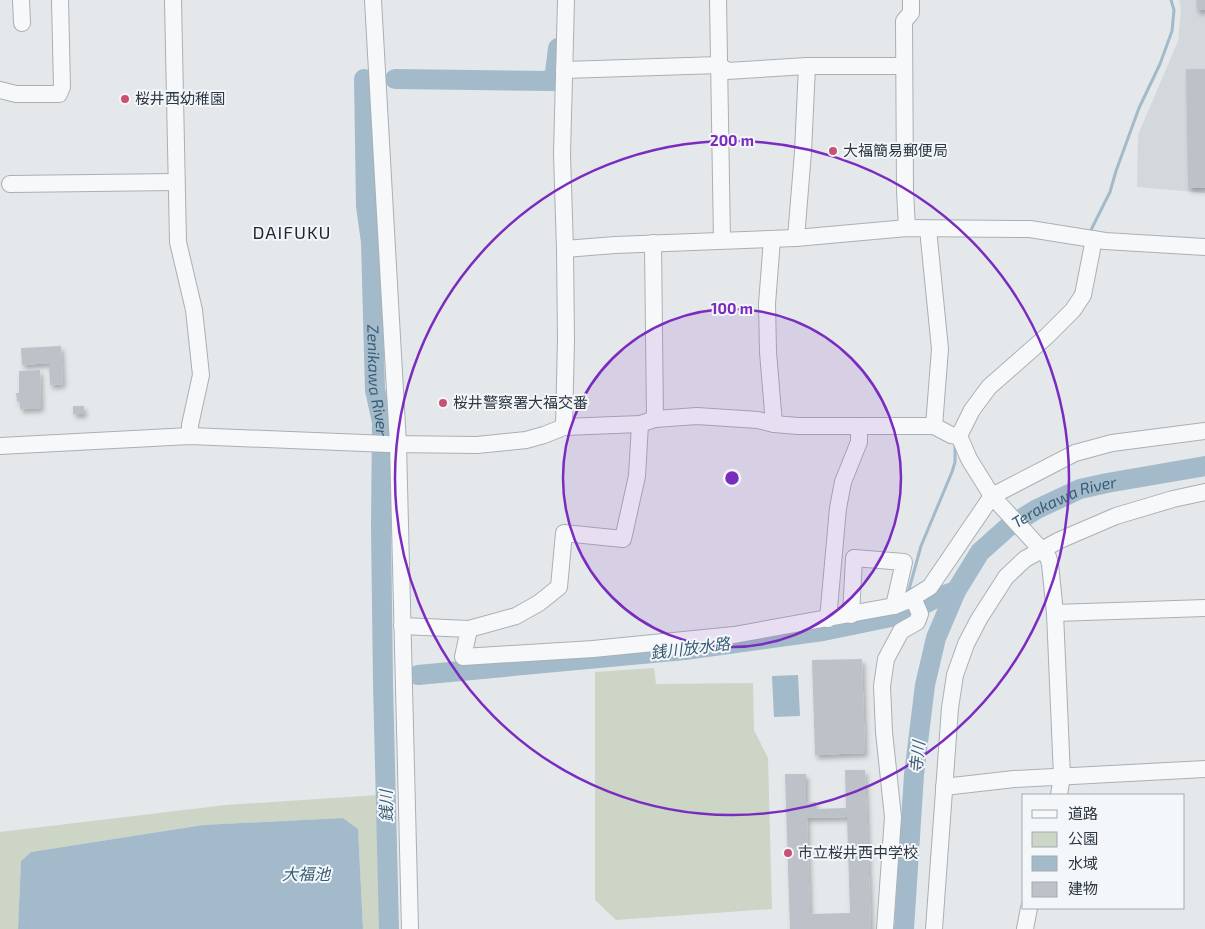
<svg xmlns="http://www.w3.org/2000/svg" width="1205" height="929" viewBox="0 0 1205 929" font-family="'Exo 2','Noto Sans JP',sans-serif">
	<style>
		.built { fill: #d3d8dd }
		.green { fill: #ccd5c6 }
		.water { fill: #a2bac9 }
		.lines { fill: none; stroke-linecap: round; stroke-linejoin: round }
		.stream { stroke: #a2bac9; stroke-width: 3 }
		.river { stroke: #a2bac9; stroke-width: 20 }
		.building { fill: #bcc2c8; fill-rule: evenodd; filter: url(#shadow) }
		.minor-casing { stroke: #a9b0b5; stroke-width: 18 }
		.minor { stroke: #f7f8fa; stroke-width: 16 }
		.ring { fill: none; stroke: #7b2cbf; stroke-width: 2.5 }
		.poi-dot { fill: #c85173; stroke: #f4f7f9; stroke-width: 2 }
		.labels { text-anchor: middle; stroke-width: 4; stroke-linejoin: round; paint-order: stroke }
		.poi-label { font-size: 15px; fill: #2d3843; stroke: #f4f7f9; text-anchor: start }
		.water-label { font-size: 16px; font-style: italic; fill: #385c76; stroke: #f4f7f9 }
		.quarter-label { font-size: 18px; letter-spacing: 1px; fill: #1f2934; stroke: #f4f7f9 }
		.centre { fill: #7b2cbf; stroke: #f4f7f9; stroke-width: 2.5 }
		.ring-label { font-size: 15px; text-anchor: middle; font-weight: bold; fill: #7b2cbf; stroke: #f4f7f9; stroke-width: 4; stroke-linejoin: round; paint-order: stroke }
	</style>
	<defs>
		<filter id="shadow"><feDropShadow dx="2.5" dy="4" stdDeviation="2.5" flood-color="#0004"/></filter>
	</defs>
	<rect width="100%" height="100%" fill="#e4e8eb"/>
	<!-- built -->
	<polygon class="built" points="1179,0 1205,0 1205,193 1137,187 1138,135 1178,41 1181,9"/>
	<!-- green -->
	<g class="green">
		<polygon points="654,668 656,684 753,683 754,730 768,758 772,909 616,920 595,900 595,672"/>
		<polygon points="378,795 384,929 363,929 358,829 343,818 203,825 31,852 21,861 18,929 0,929 0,832 226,805"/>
	</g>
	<!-- water -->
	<g class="water">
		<polygon points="798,675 800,716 774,717 772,676"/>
		<polygon points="343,818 358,829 363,929 18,929 21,861 31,852 203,825"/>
	</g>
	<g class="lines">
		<!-- stream -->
		<g class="stream">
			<polyline points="1089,234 1110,192 1116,171 1139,108 1160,64 1172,31 1174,10 1171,0"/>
			<polyline points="908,593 921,546 952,472 955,462 955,443"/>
		</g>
		<!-- river -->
		<g class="river">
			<path id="s1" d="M364,79L366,206L371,242L375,390L382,422L381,527L383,683L389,929"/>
			<polyline points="395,79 554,81 558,48"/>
			<polyline points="418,675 685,650 823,631 896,616 911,611 936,598 956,591"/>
			<path id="s2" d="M904,929L914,775L925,685L936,638L956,591L980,552L1008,527L1037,509L1080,489L1107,483L1205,466"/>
		</g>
	</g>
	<!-- building -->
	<g class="building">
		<polygon points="1196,0 1205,0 1205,10 1197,10"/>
		<polygon points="1186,69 1205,69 1205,188 1188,188"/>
		<polygon points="61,346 63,384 50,385 49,363 22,365 21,348"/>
		<polygon points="40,370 41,408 20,409 20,401 17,401 16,393 19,393 19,371"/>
		<rect x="73" y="406" width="11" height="8"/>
		<polygon points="862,659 865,753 815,755 812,660"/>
		<path d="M845,770H865L871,929H790L785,774H806V803L816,802V809L846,808ZM847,817L850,913L810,914L807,818Z"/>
	</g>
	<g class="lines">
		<!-- minor casing -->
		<g class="minor-casing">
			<g id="minor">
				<polyline points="21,0 22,23"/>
				<polyline points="173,0 178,242 194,310 201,375 190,425 190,436"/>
				<polyline points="373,0 398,444 410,929"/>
				<polyline points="718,0 722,240"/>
				<polyline points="564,70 719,65 727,71 807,66 904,66"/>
				<polyline points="0,90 16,94 59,94 62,87 60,0"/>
				<polyline points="10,184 176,182"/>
				<polyline points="907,228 905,191 904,21 911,13 911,0"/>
				<polyline points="928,229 940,349 934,426"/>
				<polyline points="796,238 803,152 807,66"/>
				<polyline points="772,239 767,304 768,352 774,424"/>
				<polyline points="653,243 655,419"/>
				<polyline points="565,249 615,245 796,238 907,228 1030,229 1105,241 1205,247"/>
				<polyline points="564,427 566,339 565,249 562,154 566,0"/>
				<polyline points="959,436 969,459 992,496 1048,557 1050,564 1055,613 1062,776 1059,795"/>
				<polyline points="959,436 972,410 989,387 1047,336 1073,310 1083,295 1094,239"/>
				<polyline points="0,446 190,436 388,444 477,445 526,440 544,435 564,427 640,424 655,419 697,416 758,420 774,424 798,426 934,426 951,435 959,436"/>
				<polyline points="1055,613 1205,608"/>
				<polyline points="851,615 854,558 904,562 894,606"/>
				<polyline points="828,619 838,508 843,482 859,442 859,426"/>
				<polyline points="402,626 469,629 463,657 593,649 734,635 894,606 909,600 930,587 992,496 1075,453 1112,443 1205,431"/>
				<polyline points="469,629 516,616 539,603 559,587 564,533 623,539 637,476 640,424"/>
				<polyline points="944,787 1014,779 1205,769"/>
				<polyline points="885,929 893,817 884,732 882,686 886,659 901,631 917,622 920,614 913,598"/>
				<polyline points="934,929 950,708 955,675 966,644 979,619 1006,577 1025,559 1060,540 1116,516 1173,499 1205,492"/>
				<polyline points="1025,929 1029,908"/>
			</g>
		</g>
		<!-- minor -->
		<use href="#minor" class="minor"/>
	</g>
	<!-- distance rings -->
	<circle cx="732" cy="478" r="169" fill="#7b2cbf" fill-opacity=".12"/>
	<g class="ring">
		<circle cx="732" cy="478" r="169"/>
		<circle cx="732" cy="478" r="337"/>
	</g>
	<!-- markers -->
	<g class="poi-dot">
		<circle cx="125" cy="99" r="5"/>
		<circle cx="833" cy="151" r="5"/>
		<circle cx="443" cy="403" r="5"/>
		<circle cx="788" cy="853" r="5"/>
	</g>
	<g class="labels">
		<!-- poi labels -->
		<g class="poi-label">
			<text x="135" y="104">桜井西幼稚園</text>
			<text x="843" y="156">大福簡易郵便局</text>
			<text x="453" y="408">桜井警察署大福交番</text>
			<text x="798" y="858">市立桜井西中学校</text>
		</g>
		<!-- water labels -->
		<g class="water-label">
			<text dy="6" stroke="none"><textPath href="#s1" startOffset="302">Zenikawa River</textPath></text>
			<text dy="6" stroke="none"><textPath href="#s2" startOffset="490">Terakawa River</textPath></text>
			<text transform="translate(690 648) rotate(-7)" y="6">銭川放水路</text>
			<text transform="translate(917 757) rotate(-84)" y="6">寺川</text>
			<text transform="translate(386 806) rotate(-91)" y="6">銭川</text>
			<text x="306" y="880">大福池</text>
		</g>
		<!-- quarter labels -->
		<g class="quarter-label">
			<text x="292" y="239">DAIFUKU</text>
		</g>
	</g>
	<circle cx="732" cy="478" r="8" class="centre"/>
	<g class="ring-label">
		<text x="732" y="146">200 m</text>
		<text x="732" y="314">100 m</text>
	</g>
	<!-- legend -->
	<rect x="1022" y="794" width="162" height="115" fill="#f4f7f9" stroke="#a4abb0"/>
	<rect x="1032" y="810" width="25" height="8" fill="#f7f8fa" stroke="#a4abb0"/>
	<text x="1068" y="819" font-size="15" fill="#2d3843">道路</text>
	<rect x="1032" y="832" width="25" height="15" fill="#ccd5c6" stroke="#a4abb0"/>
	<text x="1068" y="844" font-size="15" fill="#2d3843">公園</text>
	<rect x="1032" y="856" width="25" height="15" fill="#a2bac9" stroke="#a4abb0"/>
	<text x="1068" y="869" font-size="15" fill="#2d3843">水域</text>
	<rect x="1032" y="882" width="25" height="15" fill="#bcc2c8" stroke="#a4abb0"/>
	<text x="1068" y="894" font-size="15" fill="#2d3843">建物</text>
</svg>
